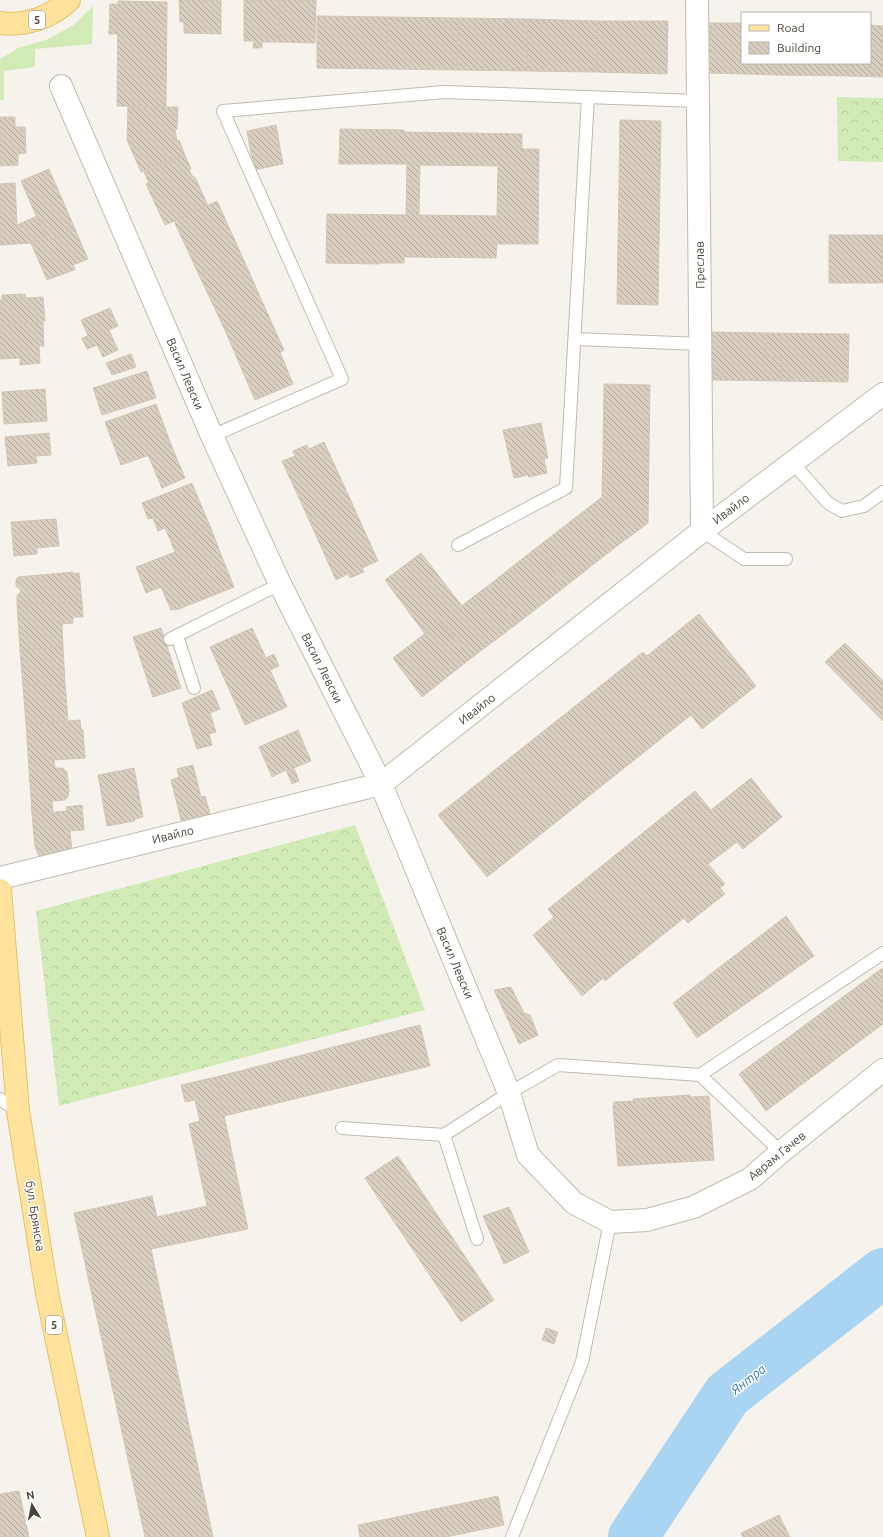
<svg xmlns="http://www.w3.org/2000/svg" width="883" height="1537" viewBox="0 0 883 1537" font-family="Ubuntu,sans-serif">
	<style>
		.grass { fill: #d2eab5 }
		.forest { fill: url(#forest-crowns) }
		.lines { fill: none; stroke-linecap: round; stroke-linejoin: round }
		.river { stroke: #a9d4f2; stroke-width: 50 }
		.building { fill: url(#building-back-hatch); stroke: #d3c7b4; fill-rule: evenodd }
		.lane-casing { stroke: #c2bbae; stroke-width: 14 }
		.street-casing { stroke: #c2bbae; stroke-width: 24 }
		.primary-casing { stroke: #e6c16a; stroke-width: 24 }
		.lane { stroke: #fff; stroke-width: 12 }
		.street { stroke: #fff; stroke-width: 22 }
		.primary { stroke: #ffe39c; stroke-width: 22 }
		.labels { text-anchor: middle; stroke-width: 3; stroke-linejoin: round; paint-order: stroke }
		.shield { fill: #fff; stroke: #817c74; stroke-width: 1 }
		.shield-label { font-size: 11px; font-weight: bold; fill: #4b4439 }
		.street-label { font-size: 12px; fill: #4b4439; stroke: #fff }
		.water-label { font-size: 13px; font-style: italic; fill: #2e7ab2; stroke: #fff }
	</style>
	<defs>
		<pattern id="forest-crowns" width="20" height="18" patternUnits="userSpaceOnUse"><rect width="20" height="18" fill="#d2eab5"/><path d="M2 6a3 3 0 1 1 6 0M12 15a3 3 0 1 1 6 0" fill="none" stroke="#b6ca9c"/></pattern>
		<pattern id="building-back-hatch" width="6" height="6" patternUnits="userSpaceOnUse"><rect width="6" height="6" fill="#d8cfc1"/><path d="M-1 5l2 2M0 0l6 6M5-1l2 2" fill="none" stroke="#b1aa9e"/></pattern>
	</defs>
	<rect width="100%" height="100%" fill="#f6f3ec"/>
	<!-- grass -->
	<polygon class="grass" points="93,6 92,44 35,49 35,67 4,71 4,100 0,100 0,59 18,48 46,40 74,25"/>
	<!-- forest -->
	<g class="forest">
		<polygon points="837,97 883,98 883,162 838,161"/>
		<polygon points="355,825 425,1010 59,1106 36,911"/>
	</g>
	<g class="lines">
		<!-- river -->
		<polyline class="river" points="633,1537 727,1395 883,1273"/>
	</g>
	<!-- building -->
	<g class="building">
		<polygon points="179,0 221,0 221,34 184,33 184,22 180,22"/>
		<polygon points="244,0 280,0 279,42 262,42 262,48 253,48 254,41 244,41"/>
		<polygon points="280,0 316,0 315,43 279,42"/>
		<polygon points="118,1 167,2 166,107 117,106"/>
		<polygon points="110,4 118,4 118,34 109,34"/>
		<polygon points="317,16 388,17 387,69 317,68"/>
		<polygon points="388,17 458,18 457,70 387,69"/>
		<polygon points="458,18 528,19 527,71 457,70"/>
		<polygon points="528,19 598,21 597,72 527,71"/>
		<polygon points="598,21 668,21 667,74 597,72"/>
		<polygon points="709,23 742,23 742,63 778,63 778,75 708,73"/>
		<polygon points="870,25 883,26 883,77 848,76 848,63 870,63"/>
		<polygon points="778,63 848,63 848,76 778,75"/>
		<polygon points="128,107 178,107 177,129 175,130 177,141 179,140 185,155 141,172 127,140"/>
		<polygon points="0,117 15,117 15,127 25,127 26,153 18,154 18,165 0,166"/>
		<polygon points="620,120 661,121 658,305 617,304"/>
		<polygon points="276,125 283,164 254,170 247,131"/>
		<path d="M340,129L404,130V132L522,134V149H539L538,244H497L496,258L404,257V263H379V264L326,263L327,214L406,215L407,164H339ZM420,165L498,166L497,216L419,215Z"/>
		<polygon points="185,155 191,169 189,170 193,177 195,177 208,206 165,225 146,184 149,183 144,172"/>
		<polygon points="49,169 75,229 47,241 21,181"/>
		<polygon points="15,183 17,225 37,216 46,238 31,243 0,245 0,184"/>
		<polygon points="217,201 242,256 199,275 174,221"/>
		<polygon points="75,229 88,259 73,265 75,269 74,270 47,280 31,243 46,238 47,241"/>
		<rect x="829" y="235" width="54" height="48"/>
		<polygon points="242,256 266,310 224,328 199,275"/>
		<polygon points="25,294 26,298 43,297 45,321 0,325 0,300 2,300 2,295"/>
		<polygon points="110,308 118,326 109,330 118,350 103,357 97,345 87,349 82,338 88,336 81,320"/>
		<polygon points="266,310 284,350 280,352 293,384 255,400 224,328"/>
		<polygon points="43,322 44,346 39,346 40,363 20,365 20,358 0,359 0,325"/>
		<polygon points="712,332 767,333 766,357 782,357 782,381 711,380"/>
		<polygon points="767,333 849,334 848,382 782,381 782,357 766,357"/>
		<polygon points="131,354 136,367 112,375 106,363"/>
		<polygon points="147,371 156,398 102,415 93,388"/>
		<polygon points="604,384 650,385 649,452 603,452"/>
		<polygon points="45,389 47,421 4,424 2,392"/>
		<polygon points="156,404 172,447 121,465 105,422"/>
		<polygon points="541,423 548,458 544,459 547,473 529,477 528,475 514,478 503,430"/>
		<polygon points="49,433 51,455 36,456 37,463 8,466 5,437"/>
		<polygon points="324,442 351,501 309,520 282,461 295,456 293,451 307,445 309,449"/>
		<polygon points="172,447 185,478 162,488 148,455"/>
		<polygon points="603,452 649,452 648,523 613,549 584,511 602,497"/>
		<polygon points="192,483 210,526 171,542 165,528 158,531 153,518 148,519 142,503"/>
		<polygon points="351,501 378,561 362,568 364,572 350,578 348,574 336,580 309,520"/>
		<polygon points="584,511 613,549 566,586 536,548"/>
		<polygon points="56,519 59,546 37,548 37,554 14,556 11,522"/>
		<polygon points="210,526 224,562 146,593 136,567 175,552 171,542"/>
		<polygon points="536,548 566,586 518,623 489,585"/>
		<polygon points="421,553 462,606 425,634 385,580"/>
		<polygon points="224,562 234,587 179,609 171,610 161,587"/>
		<polygon points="73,572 73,574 79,573 82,601 17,605 17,596 21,591 16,586 16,580 18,577"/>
		<polygon points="489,585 518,623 470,659 440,622"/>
		<polygon points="82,601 83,617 73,617 73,623 62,624 63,647 20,650 17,605"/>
		<polygon points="699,614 756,686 702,729 691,715 487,877 438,815 643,652 647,656"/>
		<polygon points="440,622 470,659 422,697 393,658"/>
		<polygon points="161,628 181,688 153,697 133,637"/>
		<polygon points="252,628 266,658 274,654 279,666 270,670 287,707 245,725 210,647"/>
		<polygon points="845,643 883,681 883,721 825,662"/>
		<polygon points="63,647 65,683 23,686 20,650"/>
		<polygon points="65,683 68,720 26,724 23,686"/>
		<polygon points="212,690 220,709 210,713 216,732 209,734 212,745 197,749 182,703"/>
		<polygon points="80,720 81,729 83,730 85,758 54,760 55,768 63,768 67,772 69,791 68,797 65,800 52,801 53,813 32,814 26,724"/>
		<polygon points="298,730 311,761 294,768 299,781 292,784 286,770 272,777 259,747"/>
		<polygon points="193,765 201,797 205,796 211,817 182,824 171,780 179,777 177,769"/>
		<polygon points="134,768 143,817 135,819 135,821 107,826 98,775"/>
		<polygon points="751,778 782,817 743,849 737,842 708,864 725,884 720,888 725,894 688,923 684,918 605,981 603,978 582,996 533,935 554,917 548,909 695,791 711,810"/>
		<polygon points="82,805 84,830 70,831 72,852 40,857 38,854 35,847 32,814 67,811 66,807"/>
		<polygon points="786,916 814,956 697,1038 673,1003"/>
		<polygon points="883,968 883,986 874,974"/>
		<polygon points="874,974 883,986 883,1024 836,1059 809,1022"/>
		<polygon points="511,987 524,1013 530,1015 538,1035 519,1044 494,990"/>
		<polygon points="809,1022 836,1059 766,1111 739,1074"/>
		<polygon points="420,1025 430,1066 224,1116 216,1077"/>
		<polygon points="216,1077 248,1229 151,1249 213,1537 145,1537 74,1213 152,1196 157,1217 207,1206 189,1124 200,1121 195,1100 185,1102 181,1085"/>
		<polygon points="690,1095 690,1097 709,1096 714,1160 618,1166 613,1107 614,1102 633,1101 633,1099"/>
		<polygon points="398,1156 494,1300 461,1322 365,1178"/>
		<polygon points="509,1207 529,1252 504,1264 483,1216"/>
		<polygon points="546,1328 558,1332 554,1344 542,1340"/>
		<polygon points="19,1491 29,1537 0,1537 0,1494"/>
		<polygon points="498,1496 504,1525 446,1537 360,1537 358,1525"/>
		<polygon points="779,1515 790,1537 743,1537 741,1533"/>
	</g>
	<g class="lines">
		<!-- lane casing -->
		<g class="lane-casing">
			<g id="lane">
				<polyline points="575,339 701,344"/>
				<polyline points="212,436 342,379 223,111 444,92 698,101"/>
				<polyline points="793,463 828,503 842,511 864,506 883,492"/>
				<polyline points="702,531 744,559 786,559"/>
				<polyline points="458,545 566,488 588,97"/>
				<polyline points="177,636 194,688"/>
				<polyline points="170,639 280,584"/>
				<polyline points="700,1075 781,1152"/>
				<polyline points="0,1099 18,1111"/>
				<polyline points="342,1128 444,1135 509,1093 558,1065 700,1075 883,953"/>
				<polyline points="444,1135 477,1239"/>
				<polyline points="512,1537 582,1362 610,1222"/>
			</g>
		</g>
		<!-- street casing -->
		<g class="street-casing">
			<g id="street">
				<polyline points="697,0 702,531"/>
				<polyline points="61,86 212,436 280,584 381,784 509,1093 528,1155 574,1203 610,1222 647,1220 694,1207 750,1179 781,1152 883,1070"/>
				<polyline points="0,878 381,784 702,531 883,394"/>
			</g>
		</g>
		<!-- primary casing -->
		<g class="primary-casing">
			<g id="primary">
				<path d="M0,23C25,26 51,18 69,0"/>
				<polyline points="0,890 18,1111 47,1293 98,1537"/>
			</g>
		</g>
		<!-- lane -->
		<use href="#lane" class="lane"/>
		<!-- street -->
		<use href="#street" class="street"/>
		<!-- primary -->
		<use href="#primary" class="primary"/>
	</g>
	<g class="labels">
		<!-- shield labels -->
		<g class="shield">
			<rect x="29" y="11" width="16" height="18" rx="3"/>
			<rect x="46" y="1316" width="16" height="18" rx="3"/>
		</g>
		<g class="shield-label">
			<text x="37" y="24">5</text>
			<text x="54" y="1329">5</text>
		</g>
		<!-- street labels -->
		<g class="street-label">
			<text transform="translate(700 265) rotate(-91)" y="4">Преслав</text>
			<text transform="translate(185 374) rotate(67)" y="4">Васил Левски</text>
			<text transform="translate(731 509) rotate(-37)" y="4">Ивайло</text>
			<text transform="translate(322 668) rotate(63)" y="4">Васил Левски</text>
			<text transform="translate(477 709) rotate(-38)" y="4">Ивайло</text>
			<text transform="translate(173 835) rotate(-14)" y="4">Ивайло</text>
			<text transform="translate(455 963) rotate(67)" y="4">Васил Левски</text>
			<text transform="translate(777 1156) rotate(-39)" y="4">Аврам Гачев</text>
			<text transform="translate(35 1216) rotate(81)" y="4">бул. Брянска</text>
		</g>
		<!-- water labels -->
		<g class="water-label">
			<text transform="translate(748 1379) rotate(-38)" y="5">Янтра</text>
		</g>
	</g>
	<!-- legend -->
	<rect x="741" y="12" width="130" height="52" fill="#ffffff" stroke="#b7b4b0"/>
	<rect x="749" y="25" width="20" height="6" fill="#ffe39c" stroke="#b7b4b0"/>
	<text x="777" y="32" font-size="12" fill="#4b4439">Road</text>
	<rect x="749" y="42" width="20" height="12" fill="url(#building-back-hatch)" stroke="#b7b4b0"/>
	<text x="777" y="52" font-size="12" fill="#4b4439">Building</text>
	<!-- north arrow -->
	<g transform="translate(32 1505) rotate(350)" stroke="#ffffff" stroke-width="3" paint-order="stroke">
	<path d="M0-3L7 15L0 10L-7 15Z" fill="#4b4439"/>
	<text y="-6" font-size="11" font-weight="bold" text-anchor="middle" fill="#4b4439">N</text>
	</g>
</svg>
